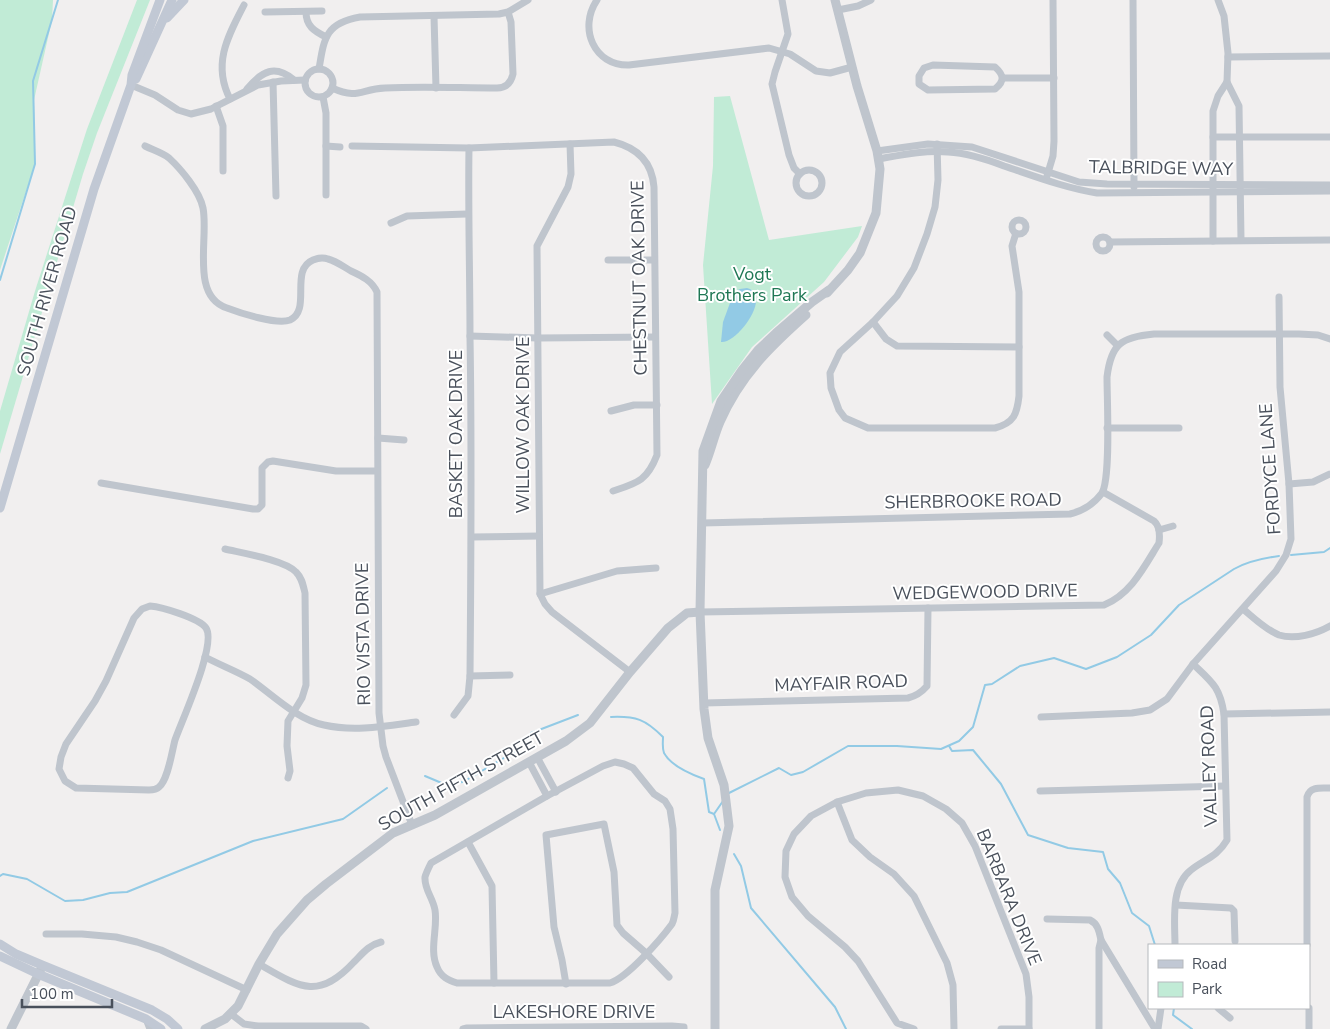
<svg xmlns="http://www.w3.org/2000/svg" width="1330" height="1029" viewBox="0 0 1330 1029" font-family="'Nunito Sans',sans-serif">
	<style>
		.green { fill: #c1ebd6 }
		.water { fill: #92cae5 }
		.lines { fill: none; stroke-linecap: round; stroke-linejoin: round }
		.stream { stroke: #92cae5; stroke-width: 2 }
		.minor { stroke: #bfc5cd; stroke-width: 7 }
		.tertiary { stroke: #bfc5cd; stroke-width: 9 }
		.secondary { stroke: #c1c8d4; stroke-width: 9 }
		.labels { text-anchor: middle; stroke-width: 4; stroke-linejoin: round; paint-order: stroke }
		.street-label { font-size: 18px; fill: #49505b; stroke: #fff }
		.park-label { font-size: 18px; fill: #1e7754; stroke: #fff }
	</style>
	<rect width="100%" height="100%" fill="#f1efef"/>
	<!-- green -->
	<g class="green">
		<polygon points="0,0 53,0 52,20 34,100 35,164 0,270"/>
		<polygon points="137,0 150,0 97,133 83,174 0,454 0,411 35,291 87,129"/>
		<polygon points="730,96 769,240 862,226 858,237 824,282 752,347 712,404 703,265 713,166 714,97"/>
	</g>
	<!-- water -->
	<path class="water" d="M747,288C773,295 737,344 721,342L723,322L734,292L740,289Z"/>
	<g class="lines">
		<!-- stream -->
		<g class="stream">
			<polyline points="0,280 35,164 33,81 58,0"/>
			<polyline points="1291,555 1324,552 1330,548"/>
			<path d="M611,717C636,716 645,719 663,737C663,742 662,748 664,753C671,766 690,774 704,779L709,812L714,814L723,801"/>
			<polyline points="949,746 952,751 973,750 1001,784 1028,835 1068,848 1103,852 1108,869 1120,883 1132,913 1149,926 1155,945"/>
			<polyline points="425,776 444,784 463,782 519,749 531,733 578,715"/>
			<path d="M729,793L779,768L791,775L803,772L848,746H897L941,749L959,741L973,727L985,685L992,684L1020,666L1054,658L1086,669L1117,657L1151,635L1179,605L1234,569C1248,561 1264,558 1279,556"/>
			<polyline points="714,814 720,830"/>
			<polyline points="734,854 741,866 751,908 835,1007 846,1029"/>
			<polyline points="0,876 3,874 27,879 65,901 83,900 110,893 127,892 253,841 343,819 387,788"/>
			<polyline points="1174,1008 1173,1015 1192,1029"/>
		</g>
		<!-- minor -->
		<g class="minor">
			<path d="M597,0C578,28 594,66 629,65L769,48L790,54L816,71L830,73L852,67"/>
			<polyline points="782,0 788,34 775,72 772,84 789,155 794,168 800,174"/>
			<polyline points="1133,0 1134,187"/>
			<polyline points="838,10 858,6 871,0"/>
			<polyline points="265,12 322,11"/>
			<path d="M306,12C306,26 314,31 326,37"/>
			<polyline points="434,16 436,88"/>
			<polyline points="1228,57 1330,56"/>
			<path d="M933,65L995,67C1004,75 1005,81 995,89L928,90L919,84V76L924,68Z"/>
			<circle cx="319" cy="83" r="14"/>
			<path d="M319,69C324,39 325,23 360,17L499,14L508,12L528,0"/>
			<polyline points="1003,78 1054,78"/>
			<polyline points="273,82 276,196"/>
			<polyline points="1227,82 1239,106 1241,240"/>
			<polyline points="131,85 155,95 178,110 191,114 211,109 258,85 281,81 305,80"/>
			<path d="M332,88C359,100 360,89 385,88C422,86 460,88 497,88C506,88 511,83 513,74L511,22L508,12"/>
			<path d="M247,89C262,71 275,64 294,80"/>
			<polyline points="323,97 326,113 326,195"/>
			<path d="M230,99C212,64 228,36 244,5"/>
			<polyline points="216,106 223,126 223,171"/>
			<polyline points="1213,137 1330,137"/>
			<polyline points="570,144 571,174 568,187 537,246 540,594 545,604 552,612 630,672"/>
			<path d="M937,144L938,180L935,207L927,234L914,268L897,296L873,322L840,352L830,373L831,388L839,410L845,418L868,428H995C1014,423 1017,414 1019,396V292L1012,246L1016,233"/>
			<path d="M145,146C153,150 163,153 169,158C181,169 200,192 203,208C209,238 190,296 227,308C240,313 277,325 290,320C312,310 289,270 313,260C318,258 322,257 328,259C336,261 344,267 351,271C362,276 372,281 377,292L379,713L383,746L386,757L412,825"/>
			<polyline points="326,146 340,147"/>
			<path d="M352,146L469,148L614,142C638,148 652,162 654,187L657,455C647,481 637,483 613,491"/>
			<polyline points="877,151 928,144 972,147 1079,182 1107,184 1330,185"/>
			<path d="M878,159C901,155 924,150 948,152C967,153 986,159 1004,166C1034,176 1065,188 1097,193L1330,191"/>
			<circle cx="809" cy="183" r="13"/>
			<polyline points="1047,176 1053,156 1054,141 1053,0"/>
			<circle cx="1019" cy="227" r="7"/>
			<polyline points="391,223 407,216 467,214"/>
			<circle cx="1103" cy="244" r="7"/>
			<polyline points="1213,241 1213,111 1218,96 1227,82 1228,53 1224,16 1218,0"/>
			<polyline points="1110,242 1330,240"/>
			<polyline points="608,260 654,260"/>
			<polyline points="873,322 886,339 897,346 1019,347"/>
			<polyline points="1107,335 1117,345"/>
			<polyline points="470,336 538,338 655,337"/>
			<polyline points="611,411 634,405 657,405"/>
			<polyline points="1107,428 1179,428"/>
			<polyline points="378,438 404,440"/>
			<polyline points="101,483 253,509 258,509 262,505 262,468 268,462 273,461 336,471 377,471"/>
			<polyline points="1289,484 1313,482 1330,474"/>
			<path d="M702,523L1070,514C1082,511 1094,504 1102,493C1111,478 1107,399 1107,377C1111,344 1121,337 1154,334H1299L1318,335L1330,339"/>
			<polyline points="1159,530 1173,526"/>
			<polyline points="472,537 539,536"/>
			<path d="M225,549C242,553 285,560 296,572C302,578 303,585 305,593L306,685L302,698L288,721L287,746L290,771L288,778"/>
			<polyline points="540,594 617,571 656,568"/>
			<path d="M150,606C162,607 199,618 206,628C217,644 182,720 175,740C172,751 168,780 159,787C157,789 152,790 149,790L76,788L65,781L59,769L61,757L66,744L95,701L106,681L134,618L142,609Z"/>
			<path d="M1243,609C1254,618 1266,630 1279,635C1295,640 1316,634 1330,626"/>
			<path d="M700,612L1104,605C1131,594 1144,567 1159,543C1160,535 1160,526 1154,521L1103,492"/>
			<path d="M205,657C220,665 236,671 250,679C273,695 296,719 324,725C354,732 386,726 416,722"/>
			<polyline points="470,676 510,675"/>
			<path d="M704,703L908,698C916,696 921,693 927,686L928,608"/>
			<polyline points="1224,714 1330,712"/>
			<path d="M454,715L468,696L470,676C471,563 472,450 470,338C470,274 468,211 469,148"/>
			<polyline points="1041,717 1132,713 1150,710 1167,699 1193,664 1276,571 1286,555 1291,539 1289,484 1280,387 1279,297"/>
			<polyline points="537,757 556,792"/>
			<polyline points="529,762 547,796"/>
			<path d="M615,762L624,764L633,768L654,794L665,801L670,809L673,829L675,913C674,917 674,920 672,924C661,939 627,978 610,983H457C448,980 441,977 437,967C429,950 438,928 435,910C433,898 424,889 425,877C426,873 429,867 431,863L547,796L603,766Z"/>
			<polyline points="1040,791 1225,786"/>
			<polyline points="837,802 852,840 870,857 894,874 914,896 947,963 953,985 954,1029"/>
			<polyline points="468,842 492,886 494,983"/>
			<polyline points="1176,905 1231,908 1234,911 1235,941"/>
			<path d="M1047,919L1090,920C1098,924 1099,931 1101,940L1155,1029"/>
			<polyline points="46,934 82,934 116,937 137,942 161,950 247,990"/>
			<path d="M1175,945C1175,922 1170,886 1191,870C1205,859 1217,857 1227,840L1224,714C1220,687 1212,682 1193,664"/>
			<path d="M1307,945V797C1310,786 1321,788 1330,788"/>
			<path d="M259,964C299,987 318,1001 354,962C363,953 369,945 381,942"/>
			<polyline points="566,984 562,960 554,927 546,835 604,824 614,872 617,925 623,933 646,953 669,977"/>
			<polyline points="1218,1008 1230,1018"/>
			<polyline points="1309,1008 1309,1029"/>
			<polyline points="231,1014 244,1024 258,1026 361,1026 366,1029"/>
			<polyline points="146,1019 150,1029"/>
			<polyline points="463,1029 467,1028 672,1026 684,1027 684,1029"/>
			<polyline points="914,1029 897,1023 858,961 845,947 808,916 792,897 785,877 786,851 794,834 811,816 837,802 866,793 898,790 923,796 946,809 962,823 975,846 1026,974 1029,997 1029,1029"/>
			<polyline points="1001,1029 1029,1029"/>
			<polyline points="1099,1029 1099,948 1101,940"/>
			<polyline points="1158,1029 1161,1008"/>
		</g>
		<!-- tertiary -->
		<g class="tertiary">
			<polyline points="827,293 848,270 860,253 876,213 880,169 877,151 857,86 835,0"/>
			<path d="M705,465C711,451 714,436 720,422C740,376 770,347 806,315"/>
			<polyline points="11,1029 41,969"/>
			<polyline points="205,1029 225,1019 238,1006 259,964 277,934 307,900 326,884 393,833 435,815 566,741 590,723 630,672 668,628 687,613 700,612"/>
			<polyline points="715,1029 715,890 729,826 724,785 708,738 704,709 700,612 703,451 721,401 742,370 758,350 776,333 812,302 829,290"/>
		</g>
		<!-- secondary -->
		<g class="secondary">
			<polyline points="167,18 184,0"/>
			<polyline points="136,79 172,0"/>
			<polyline points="0,508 94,189 131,85 132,75 160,0"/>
			<polyline points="0,944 16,954 42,965 152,1010 167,1019 178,1029"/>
			<polyline points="0,956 38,974 146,1019 161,1029"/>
		</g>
	</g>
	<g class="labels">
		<!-- street labels -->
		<g class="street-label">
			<text transform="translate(1161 168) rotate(1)" y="6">TALBRIDGE WAY</text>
			<text transform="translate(639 278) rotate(-91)" y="6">CHESTNUT OAK DRIVE</text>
			<text transform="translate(47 291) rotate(-74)" y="6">SOUTH RIVER ROAD</text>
			<text transform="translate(523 425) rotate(-90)" y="6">WILLOW OAK DRIVE</text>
			<text transform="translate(456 434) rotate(-90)" y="6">BASKET OAK DRIVE</text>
			<text transform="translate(1270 469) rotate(-94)" y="6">FORDYCE LANE</text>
			<text transform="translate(973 501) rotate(-1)" y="6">SHERBROOKE ROAD</text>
			<text transform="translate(985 592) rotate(-1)" y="6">WEDGEWOOD DRIVE</text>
			<text transform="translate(363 634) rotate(-91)" y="6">RIO VISTA DRIVE</text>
			<text transform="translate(841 683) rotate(-2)" y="6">MAYFAIR ROAD</text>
			<text transform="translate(1209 766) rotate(-92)" y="6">VALLEY ROAD</text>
			<text transform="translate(461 781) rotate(-29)" y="6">SOUTH FIFTH STREET</text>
			<text transform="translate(1009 897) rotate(68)" y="6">BARBARA DRIVE</text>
			<text x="574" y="1018">LAKESHORE DRIVE</text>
		</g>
		<!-- park labels -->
		<g class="park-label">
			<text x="752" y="280">Vogt<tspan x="752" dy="21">Brothers Park</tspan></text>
		</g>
	</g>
	<!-- legend -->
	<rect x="1148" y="944" width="162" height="65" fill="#ffffff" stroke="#b6b9bd"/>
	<rect x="1158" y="960" width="25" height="8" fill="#c1c8d4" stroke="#b6b9bd"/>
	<text x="1192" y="969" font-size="15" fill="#49505b">Road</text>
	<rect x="1158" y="982" width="25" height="15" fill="#c1ebd6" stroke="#b6b9bd"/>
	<text x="1192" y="994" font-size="15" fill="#49505b">Park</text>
	<!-- scale -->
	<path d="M22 999v8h90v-8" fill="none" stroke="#49505b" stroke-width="2.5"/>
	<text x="30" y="999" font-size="15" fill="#49505b" stroke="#ffffff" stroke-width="4" paint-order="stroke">100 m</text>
</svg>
